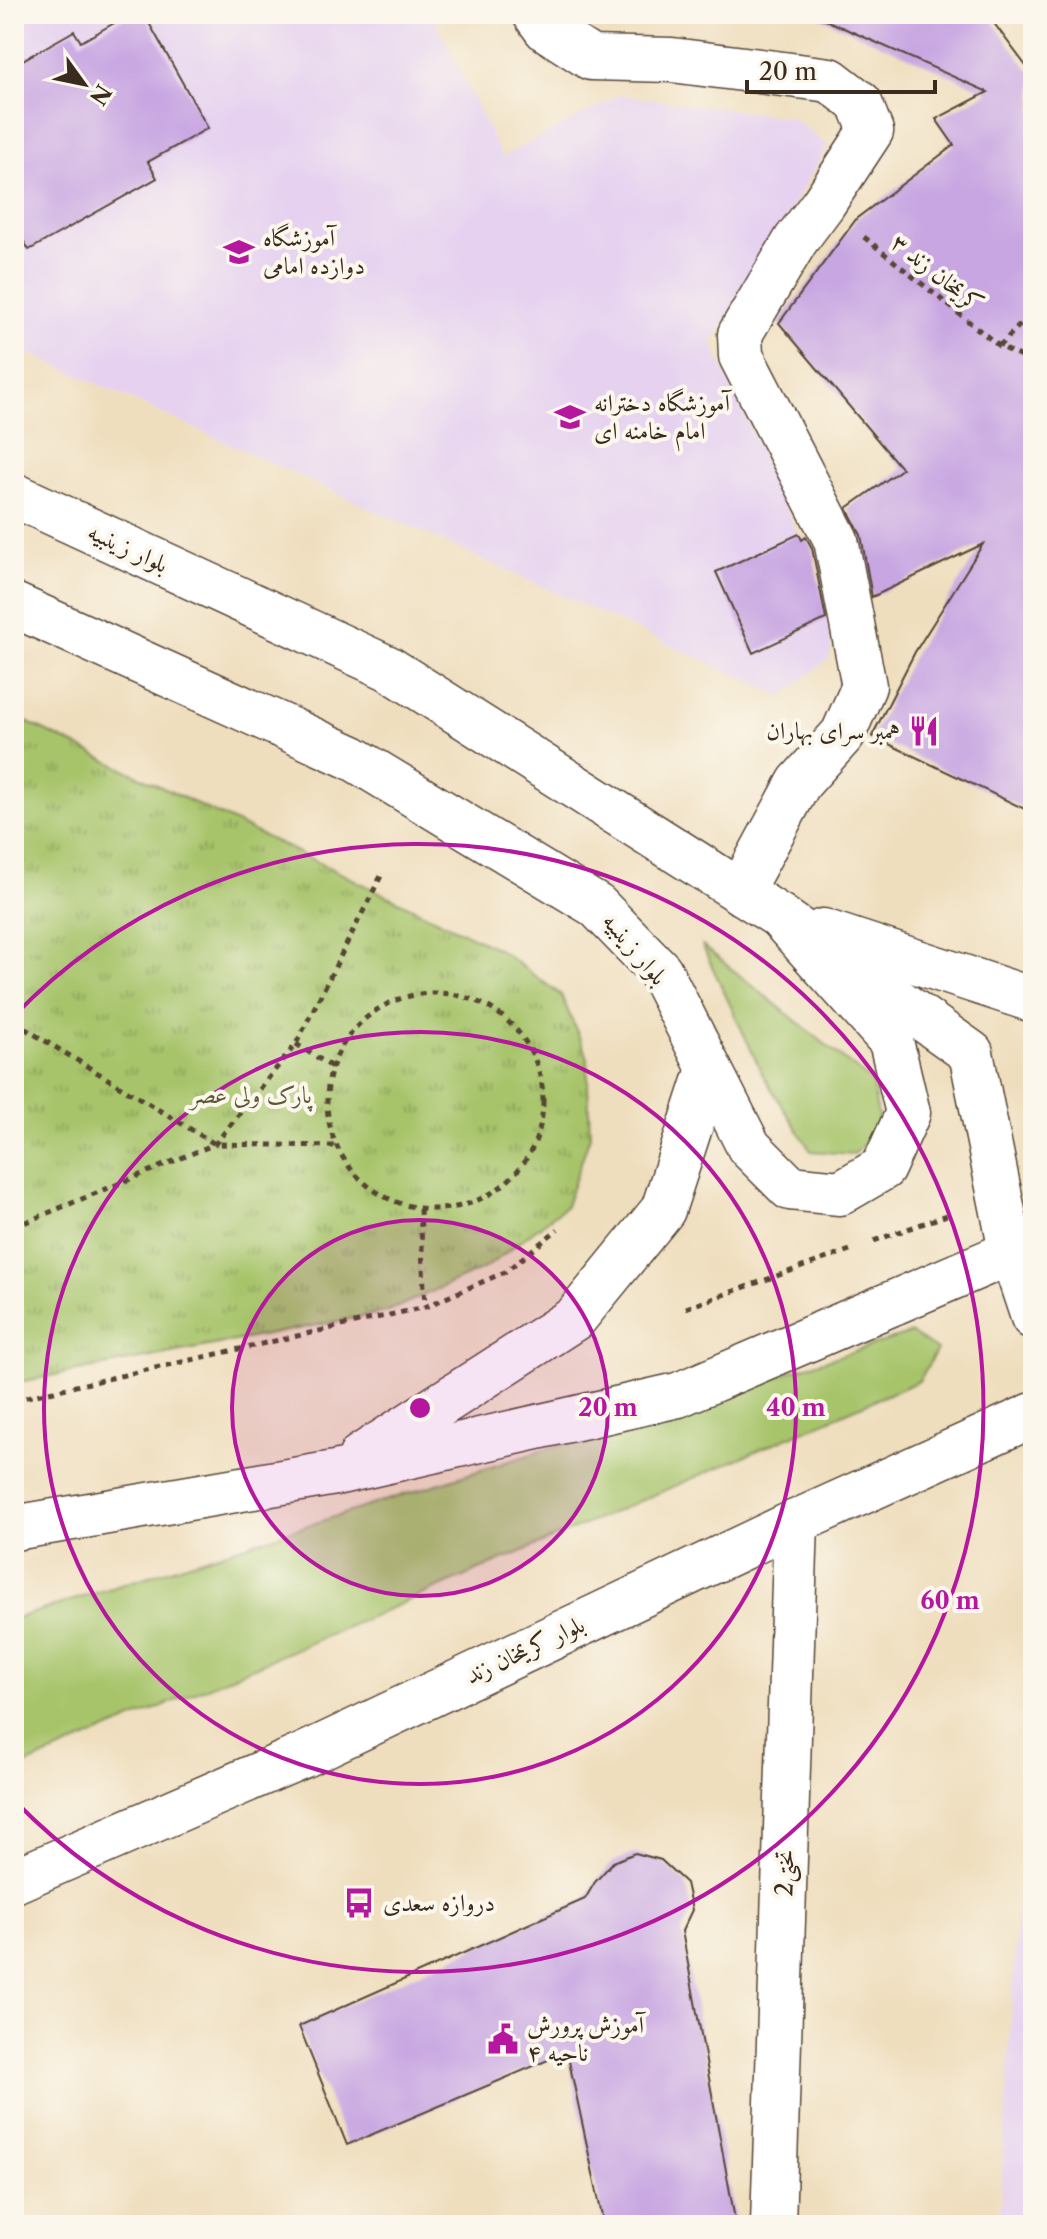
<svg xmlns="http://www.w3.org/2000/svg" width="1047" height="2239" viewBox="0 0 1047 2239" font-family="'Libre Caslon Text',Amiri,serif">
	<style>
		.built { fill: #e6d2f0 }
		.grass { fill: #a7c46b; stroke: #717744; stroke-width: 2 }
		.park { fill: url(#park-tufts); stroke: #717744; stroke-width: 2 }
		.building { fill: #c8a6e2 }
		.lines { fill: none; stroke-linecap: round; stroke-linejoin: round }
		.minor-casing { stroke: #564536; stroke-width: 47 }
		.major-casing { stroke: #564536; stroke-width: 47 }
		.path { stroke: #564536; stroke-width: 5; stroke-dasharray: 6 6; stroke-linecap: butt }
		.minor { stroke: #fff; stroke-width: 44 }
		.major { stroke: #fff; stroke-width: 44 }
		.ring { fill: none; stroke: #b5179e; stroke-width: 4 }
		.labels { text-anchor: middle; stroke-width: 8; stroke-linejoin: round; paint-order: stroke }
		.poi-label { font-size: 24px; fill: #3b2a1e; stroke: #fbf7ec; text-anchor: start }
		.street-label { font-size: 24px; fill: #3b2a1e; stroke: #fbf7ec }
		.park-label { font-size: 24px; fill: #5b5835; stroke: #fbf7ec }
		.centre { fill: #b5179e; stroke: #fbf7ec; stroke-width: 4 }
		.ring-label { font-size: 24px; text-anchor: middle; font-weight: bold; fill: #b5179e; stroke: #fbf7ec; stroke-width: 8; stroke-linejoin: round; paint-order: stroke }
	</style>
	<defs>
		<pattern id="park-tufts" width="24" height="20" patternUnits="userSpaceOnUse" patternTransform="scale(2)"><rect width="24" height="20" fill="#a7c46b"/><path d="M3 7l-1-3M5 7V3M7 7l1-3M15 17l-1-3M17 17v-4M19 17l1-3" fill="none" stroke="#899f57"/></pattern>
	</defs>
	<rect width="100%" height="100%" fill="#fbf7ec"/>
	<filter id="ink" filterUnits="userSpaceOnUse"><feTurbulence type="fractalNoise" baseFrequency=".0125" numOctaves="2"/><feDisplacementMap in="SourceGraphic" scale="16" xChannelSelector="R" yChannelSelector="G"/><feConvolveMatrix kernelMatrix="1 2 1 2 8 2 1 2 1" color-interpolation-filters="sRGB"/></filter>
	<filter id="wash" filterUnits="userSpaceOnUse"><feTurbulence type="fractalNoise" baseFrequency=".006" numOctaves="4" result="noise"/><feDisplacementMap in="SourceGraphic" scale="32" xChannelSelector="R" yChannelSelector="G"/><feGaussianBlur stdDeviation="1.8" result="paint"/><feColorMatrix in="noise" values="0 0 0 0 0 0 0 0 0 0 0 0 0 0 0 0 0 1.4 0 .05"/><feComposite in="paint" operator="in"/></filter>
	<g filter="url(#wash)">
		<rect width="100%" height="100%" fill="#efdebe"/>
		<!-- built -->
		<g class="built">
			<polygon points="14,14 432,14 502,157 620,95 792,118 828,145 712,343 834,615 830,658 782,696 14,346"/>
			<polygon points="1033,1814 1033,2225 999,2225 1019,1886"/>
		</g>
		<!-- grass -->
		<g class="grass">
			<polygon points="702,945 872,1082 880,1128 854,1154 811,1151 764,1077"/>
			<polygon points="911,1333 937,1350 919,1381 14,1770 14,1619"/>
		</g>
		<!-- park -->
		<polygon class="park" points="14,716 498,949 561,995 587,1055 590,1136 566,1206 487,1267 386,1312 14,1383"/>
		<g id="blocks">
			<!-- building -->
			<g class="building">
				<polygon points="130,14 144,14 208,128 148,162 157,178 29,250 14,225 14,65 74,31 81,42"/>
				<polygon points="812,14 987,14 1029,70 1033,68 1033,813 872,736 915,652 983,544 872,597 861,535 847,508 902,469 779,323 857,218 954,145 936,119 988,92"/>
				<polygon points="799,534 802,540 806,537 812,548 826,619 753,653 716,572"/>
				<polygon points="635,1853 661,1860 686,1883 692,1910 682,1931 736,2225 604,2225 567,2052 347,2145 299,2026 585,1899 595,1882 613,1862"/>
			</g>
		</g>
	</g>
	<g filter="url(#ink)">
		<use href="#blocks" fill-opacity="0" stroke="#564536" stroke-width="2"/>
		<g class="lines">
			<!-- minor casing -->
			<g class="minor-casing">
				<g id="minor">
					<polyline points="535,14 546,29 591,58 672,60 830,80 860,103 871,131 823,204 796,240 740,334 741,356 836,540 864,686 843,734 799,783 740,892"/>
					<polyline points="773,2225 796,1522"/>
				</g>
			</g>
			<!-- major casing -->
			<g class="major-casing">
				<g id="major">
					<polyline points="14,495 388,668 779,916 971,1053 1011,1251 1033,1317"/>
					<polyline points="14,605 353,758 597,906 660,971 749,1147 790,1188 840,1193 883,1168 908,1113 891,1041 779,916"/>
					<polyline points="823,931 1033,1000"/>
					<polyline points="361,1456 575,1318 663,1210 709,1069"/>
					<polyline points="14,1528 335,1473 678,1395 1033,1243"/>
					<polyline points="14,1881 304,1755 796,1522 1033,1415"/>
				</g>
			</g>
			<!-- path -->
			<g class="path">
				<polyline points="864,237 999,346 1033,363"/>
				<polyline points="999,346 1033,312"/>
				<circle cx="435" cy="1101" r="108"/>
				<polyline points="14,1022 215,1144 335,1146"/>
				<polyline points="296,1044 332,1067"/>
				<polyline points="420,1209 425,1307"/>
				<polyline points="14,1227 215,1144 296,1044 381,876"/>
				<polyline points="874,1241 947,1215"/>
				<polyline points="686,1308 850,1250"/>
				<polyline points="14,1400 425,1307 505,1272 558,1229"/>
			</g>
			<!-- minor -->
			<use href="#minor" class="minor"/>
			<!-- major -->
			<use href="#major" class="major"/>
		</g>
	</g>
	<!-- distance rings -->
	<circle cx="420" cy="1408" r="188" fill="#b5179e" fill-opacity=".12"/>
	<g class="ring">
		<circle cx="420" cy="1408" r="188"/>
		<circle cx="420" cy="1408" r="376"/>
		<path d="M14 1016A564 564 0 1 1 14 1800"/>
	</g>
	<!-- icons -->
	<defs>
		<g id="school-bare" transform="scale(2.4)"><path d="M0-5L7-2L0 1L-7-2ZM-4 1L0 2.5L4 1V4Q0 6-4 4Z" fill="#b5179e" stroke="#fbf7ec" stroke-width="2.5" paint-order="stroke"/></g>
		<g id="restaurant-bare" transform="scale(2.4)"><path d="M-5-6h1v4h1v-4h1v4h1v-4h1v5L-1.5 .5V6h-2V.5L-5-1ZM5-6V6H3V1.5H1.5Q1.5-4 5-6Z" fill="#b5179e" stroke="#fbf7ec" stroke-width="2.5" paint-order="stroke"/></g>
		<g id="bus-bare" transform="scale(2.4)"><path d="M-5-6H5V4H4V6H2V4H-2V6H-4V4H-5ZM-3.5-4V0h7V-4ZM-3.5 1.2v1.5H-2V1.2ZM2 1.2v1.5H3.5V1.2Z" fill="#b5179e" stroke="#fbf7ec" stroke-width="2.5" paint-order="stroke"/></g>
		<g id="civic-bare" transform="scale(2.4)"><path d="M-.6-6.5H3V-4.5H.6V-3L4-1V1h2V6H-6V1h2V-1L-.6-3ZM-1.2 2.5V6h2.4V2.5Z" fill="#b5179e" stroke="#fbf7ec" stroke-width="2.5" paint-order="stroke"/></g>
	</defs>
	<g fill-rule="evenodd">
		<use href="#school-bare" x="239" y="252"/>
		<use href="#school-bare" x="570" y="417"/>
		<use href="#restaurant-bare" x="924" y="731"/>
		<use href="#bus-bare" x="359" y="1903"/>
		<use href="#civic-bare" x="503" y="2039"/>
	</g>
	<g class="labels">
		<!-- poi labels -->
		<g class="poi-label">
			<text x="263" y="246">آموزشگاه<tspan x="263" dy="28">دوازده امامی</tspan></text>
			<text x="594" y="411">آموزشگاه دخترانه<tspan x="594" dy="28">امام خامنه ای</tspan></text>
			<text x="900" y="739" text-anchor="end">همبر سرای بهاران</text>
			<text x="383" y="1911">دروازه سعدی</text>
			<text x="527" y="2033">آموزش پرورش<tspan x="527" dy="28">ناحیه ۴</tspan></text>
		</g>
		<!-- street labels -->
		<g class="street-label">
			<text transform="translate(937 273) rotate(39)" y="8">کریمخان زند ۳</text>
			<text transform="translate(128 548) rotate(25)" y="8">بلوار زینبیه</text>
			<text transform="translate(635 949) rotate(50)" y="8">بلوار زینبیه</text>
			<text transform="translate(525 1650) rotate(-25)" y="8">بلوار کریمخان زند</text>
			<text transform="translate(785 1873) rotate(-88)" y="8">2تختی</text>
		</g>
		<!-- park labels -->
		<g class="park-label">
			<text x="251" y="1103">پارک ولی عصر</text>
		</g>
	</g>
	<circle cx="420" cy="1408" r="12" class="centre"/>
	<g class="ring-label">
		<text x="608" y="1416">20 m</text>
		<text x="796" y="1416">40 m</text>
		<text x="950" y="1609">60 m</text>
	</g>
	<!-- margin -->
	<rect width="1047" height="2239" fill="none" stroke="#fbf7ec" stroke-width="48"/>
	<!-- north arrow -->
	<g transform="translate(84 84) rotate(123)" stroke="#fbf7ec" stroke-width="6" paint-order="stroke">
	<path d="M0-6L14 30L0 20L-14 30Z" fill="#3b2a1e"/>
	<text y="-12" font-size="22" font-weight="bold" text-anchor="middle" fill="#3b2a1e">N</text>
	</g>
	<!-- scale -->
	<path d="M747 80v12h188v-12" fill="none" stroke="#3b2a1e" stroke-width="4"/>
	<text x="759" y="80" font-size="24" fill="#3b2a1e" stroke="#fbf7ec" stroke-width="6" paint-order="stroke">20 m</text>
</svg>
